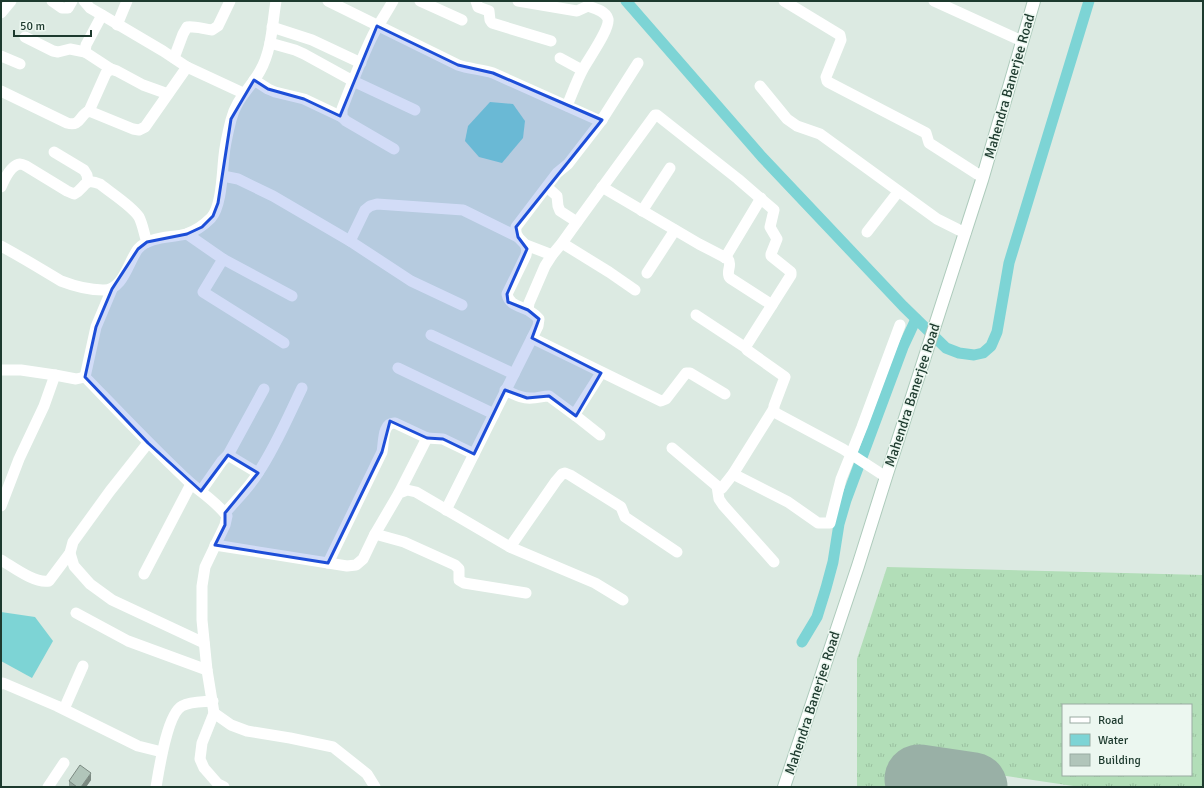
<svg xmlns="http://www.w3.org/2000/svg" width="1204" height="788" viewBox="0 0 1204 788" font-family="Signika,sans-serif">
	<style>
		.grass { fill: url(#grass-tufts); fill-rule: evenodd }
		.water { fill: #7dd4d5 }
		.lines { fill: none; stroke-linecap: round; stroke-linejoin: round }
		.canal { stroke: #7dd4d5; stroke-width: 11 }
		.runway { stroke: #99b0a6; stroke-width: 69 }
		.secondary-casing { stroke: #aecbbc; stroke-width: 14 }
		.street { stroke: #fff; stroke-width: 11 }
		.secondary { stroke: #fff; stroke-width: 12 }
		.wall { fill: #98a9a0 }
		.shaded-wall { fill: #7c8a82 }
		.building { fill: #b1c5ba; stroke: #7c8a82 }
		.marked { fill: #1d4ed8; fill-opacity: 0.2; stroke: #1d4ed8; stroke-width: 3; stroke-linejoin: round }
		.labels { text-anchor: middle; stroke-width: 3; stroke-linejoin: round; paint-order: stroke }
		.street-label { font-size: 14px; fill: #1d3a2e; stroke: #ecf7f0 }
	</style>
	<defs>
		<pattern id="grass-tufts" width="24" height="20" patternUnits="userSpaceOnUse"><rect width="24" height="20" fill="#b2deb8"/><path d="M3 7l-1-3M5 7V3M7 7l1-3M15 17l-1-3M17 17v-4M19 17l1-3" fill="none" stroke="#99bf9e"/></pattern>
	</defs>
	<rect width="100%" height="100%" fill="#dceae2"/>
	<!-- grass -->
	<path class="grass" d="M887,567L1203,575V787H1080L920,763L916,787H857V659ZM1063,705H1191V775H1063Z"/>
	<!-- water -->
	<g class="water">
		<polygon points="490,102 513,104 525,121 523,138 502,163 479,157 465,141 468,126"/>
		<polygon points="1,612 35,617 53,641 32,678 1,661"/>
	</g>
	<g class="lines">
		<!-- canal -->
		<g class="canal">
			<polyline points="626,1 762,157 903,306 946,348 959,353 974,355 983,353 991,346 997,332 1009,263 1089,1"/>
			<polyline points="802,642 817,617 826,588 833,562 839,524 846,500 903,347 916,319"/>
		</g>
		<!-- runway -->
		<polyline class="runway" points="919,779 973,787"/>
		<!-- secondary casing -->
		<g class="secondary-casing">
			<polyline id="secondary" points="784,787 858,566 886,477 982,180 1034,1"/>
		</g>
		<!-- street -->
		<g class="street">
			<polyline points="52,1 62,8 68,8 72,1"/>
			<polyline points="84,1 90,8 102,15 163,51 187,67 243,93"/>
			<path d="M328,1L458,65C469,69 481,69 493,73L598,120H602L603,118L638,63"/>
			<path d="M393,1C386,14 377,26 371,39C360,62 351,86 342,109V117L346,121L394,149"/>
			<polyline points="420,1 462,20"/>
			<polyline points="476,1 478,7 489,11 490,20 492,23 551,41"/>
			<path d="M518,1L577,11L588,6C594,8 606,11 608,19C610,29 589,58 583,69C577,80 572,94 567,106"/>
			<polyline points="784,1 840,35 841,40 826,77 827,81 828,82 926,133 929,143 982,177"/>
			<polyline points="934,1 1022,41"/>
			<polyline points="1,13 11,1"/>
			<polyline points="102,15 86,45 85,52 111,69"/>
			<polyline points="117,25 127,1"/>
			<polyline points="272,27 312,40 361,63"/>
			<polyline points="25,37 53,51 58,52 70,49 85,52"/>
			<polyline points="270,43 295,50 304,54 353,81 415,110"/>
			<polyline points="1,56 20,64"/>
			<path d="M174,58L183,34L187,27C195,26 203,29 212,30L218,26L230,1"/>
			<polyline points="560,58 582,70"/>
			<polyline points="254,80 268,89 275,92 304,99 342,117"/>
			<polyline points="760,86 787,119 797,126 820,134 937,219 965,233"/>
			<path d="M1,91L67,123C81,127 79,115 89,111L133,129L139,130L145,127L187,67"/>
			<polyline points="89,111 106,73 111,69 117,71 143,85 168,94"/>
			<polyline points="54,152 84,170 87,175 88,182"/>
			<polyline points="223,176 238,179 273,196 350,241 411,281 462,305"/>
			<path d="M1,187C4,180 11,165 20,164C22,164 24,165 26,166L67,191L74,194C86,188 83,177 100,184C111,193 132,206 139,217C143,225 144,234 147,242"/>
			<polyline points="547,187 557,196 558,206 560,211 577,222"/>
			<path d="M602,187L699,244L728,259C733,265 725,272 730,278L772,305"/>
			<polyline points="642,211 670,168"/>
			<polyline points="867,232 898,192"/>
			<polyline points="187,234 223,259 203,292 284,343"/>
			<polyline points="350,241 365,210 370,206 377,204 463,210 518,237"/>
			<polyline points="562,243 609,272 635,290"/>
			<polyline points="526,245 552,255"/>
			<path d="M1,246C16,254 31,263 46,272C51,275 56,278 61,281C74,286 90,290 103,290C123,291 128,262 138,249C149,236 171,238 186,234C196,231 204,225 211,218C222,206 222,172 224,156C225,144 228,132 231,120C236,99 250,89 260,71C272,50 272,25 276,1"/>
			<polyline points="725,258 761,198"/>
			<polyline points="223,259 292,296"/>
			<polyline points="647,273 675,230"/>
			<path d="M528,310C519,306 509,305 507,294L526,255C530,239 514,243 516,227L557,173L568,164L602,120"/>
			<polyline points="696,315 746,348"/>
			<polyline points="431,335 514,374"/>
			<polyline points="532,338 661,401 666,399 686,373 690,373 725,394"/>
			<polyline points="398,368 494,414"/>
			<path d="M1,370H21L55,375L76,379L85,377C118,411 150,445 184,477C198,491 215,500 227,516L225,525L205,567L202,586V620L207,670L214,713L231,725L247,731L290,738L333,747L367,774L375,787"/>
			<polyline points="85,377 96,327 112,289"/>
			<path d="M505,390C514,394 522,399 532,398C537,398 543,396 549,396L576,416"/>
			<polyline points="600,435 576,416 575,414 601,373"/>
			<polyline points="148,443 110,491 73,542 70,553 74,566 90,584 112,600 204,643"/>
			<polyline points="672,448 717,486 722,488 733,474 773,410"/>
			<polyline points="228,455 258,473"/>
			<polyline points="733,474 788,502 818,523 830,523 841,479 862,427 900,325"/>
			<polyline points="717,486 719,499 723,505 774,562"/>
			<polyline points="201,491 222,461 228,455 264,389"/>
			<polyline points="399,493 427,438 443,439 474,454"/>
			<polyline points="1,506 19,459 44,406 55,375"/>
			<polyline points="446,510 538,326 539,319 535,315 528,310 529,303 545,266 552,255 562,243 577,222 655,115 657,115 738,179 774,210 770,227 777,239 771,254 771,256 791,272 791,275 746,346 747,350 785,377 774,406 774,412 843,449 886,477"/>
			<path d="M225,513C236,500 249,488 258,473C276,446 288,417 302,388"/>
			<polyline points="375,534 404,542 455,565 459,569 459,580 464,583 526,593"/>
			<polyline points="215,545 347,566 356,565 363,559 375,534 399,493 407,490 416,492 510,547 595,583 623,600"/>
			<polyline points="510,547 556,481 562,474 565,473 570,475 621,507 625,517 677,552"/>
			<path d="M1,560C13,567 35,584 49,581L70,553"/>
			<path d="M328,563L382,452C384,443 382,422 395,423L427,438"/>
			<polyline points="144,574 191,484"/>
			<polyline points="76,613 128,641 207,670"/>
			<polyline points="1,684 3,683 57,706 138,746 162,752"/>
			<polyline points="64,709 83,666"/>
			<polyline points="214,713 202,743 200,759 204,768 218,784 224,787"/>
			<polyline points="48,787 64,763"/>
			<path d="M156,787C159,770 167,714 182,706C191,701 203,702 213,701"/>
		</g>
		<!-- secondary -->
		<use href="#secondary" class="secondary"/>
	</g>
	<!-- wall -->
	<polygon class="wall" points="91,780 86,787 69,787 69,781"/>
	<!-- shaded-wall -->
	<polygon class="shaded-wall" points="91,773 91,780 86,787 81,787"/>
	<!-- building -->
	<polygon class="building" points="80,765 91,773 81,787 77,787 69,781"/>
	<!-- marked area -->
	<path class="marked" d="M377,26L458,65L493,73L602,120L516,227L518,237L527,249L507,294L508,302L528,310L539,319L532,338L601,373L576,416L549,396L527,398L505,390L474,454L443,439L427,438L390,421L382,452L328,563L215,545L225,525V513L258,473L228,455L201,491L148,443L85,377L96,327L112,289L138,249L147,242L187,234L202,227L213,216L218,203L231,119L254,80L268,89L304,99L340,116Z"/>
	<g class="labels">
		<!-- street labels -->
		<g class="street-label">
			<text transform="translate(1009 86) rotate(-74)" y="5">Mahendra Banerjee Road</text>
			<text transform="translate(912 395) rotate(-72)" y="5">Mahendra Banerjee Road</text>
			<text transform="translate(812 703) rotate(-72)" y="5">Mahendra Banerjee Road</text>
		</g>
	</g>
	<!-- border -->
	<rect width="1204" height="788" fill="none" stroke="#1d3a2e" stroke-width="4"/>
	<!-- legend -->
	<rect x="1062" y="704" width="130" height="72" fill="#ecf7f0" stroke="#99aba2"/>
	<rect x="1070" y="717" width="20" height="6" fill="#ffffff" stroke="#99aba2"/>
	<text x="1098" y="724" font-size="12" fill="#1d3a2e">Road</text>
	<rect x="1070" y="734" width="20" height="12" fill="#7dd4d5" stroke="#99aba2"/>
	<text x="1098" y="744" font-size="12" fill="#1d3a2e">Water</text>
	<rect x="1070" y="754" width="20" height="12" fill="#b1c5ba" stroke="#99aba2"/>
	<text x="1098" y="764" font-size="12" fill="#1d3a2e">Building</text>
	<!-- scale -->
	<path d="M14 30v6h77v-6" fill="none" stroke="#1d3a2e" stroke-width="2"/>
	<text x="20" y="30" font-size="12" fill="#1d3a2e" stroke="#ecf7f0" stroke-width="3" paint-order="stroke">50 m</text>
</svg>
